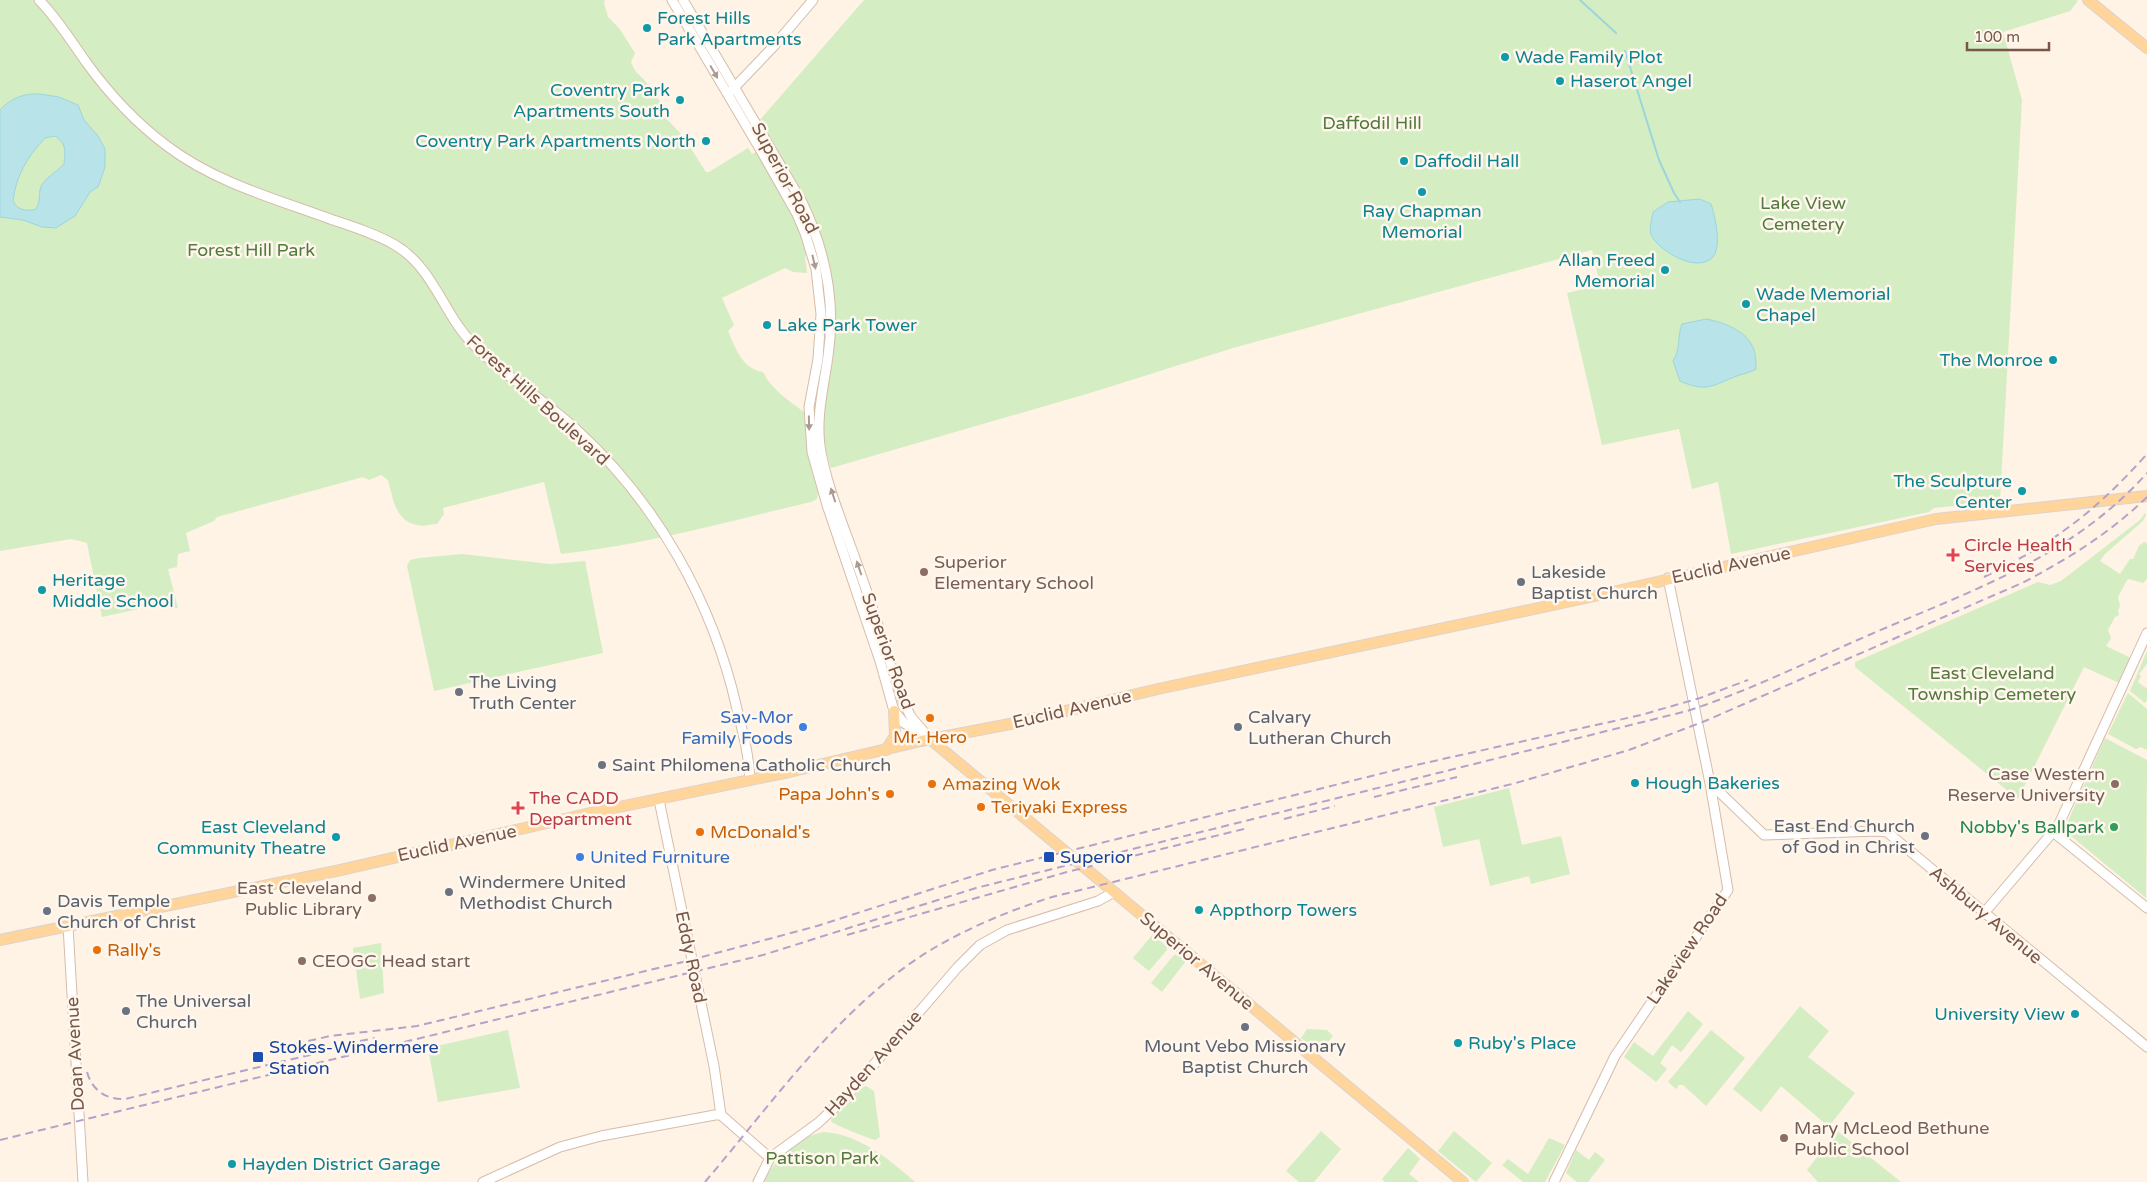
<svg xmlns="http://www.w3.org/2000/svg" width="2147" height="1182" viewBox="0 0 2147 1182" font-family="'Varela Round',sans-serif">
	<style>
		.green { fill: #d5edc2 }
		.water { fill: #b8e4e9; stroke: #9dd5dc; fill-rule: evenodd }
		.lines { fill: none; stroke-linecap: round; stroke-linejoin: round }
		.stream { stroke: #9dd5dc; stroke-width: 2 }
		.secondary-casing { stroke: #d6bcaa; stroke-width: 11 }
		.primary-casing { stroke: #dcd3cf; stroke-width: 12 }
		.secondary { stroke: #fff; stroke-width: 9 }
		.primary { stroke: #ffd59b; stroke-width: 10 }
		.rail { stroke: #b5a2c9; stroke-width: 2; stroke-dasharray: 8 5; stroke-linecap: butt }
		.oneway { fill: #af9a91 }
		.culture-dot { fill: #0f9aa8; stroke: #fff7ed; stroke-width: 2 }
		.health-dot { fill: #e0444e; stroke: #fff7ed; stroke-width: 2 }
		.education-dot { fill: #8d6e63; stroke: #fff7ed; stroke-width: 2 }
		.worship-dot { fill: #6b7280; stroke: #fff7ed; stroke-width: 2 }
		.food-dot { fill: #e8710a; stroke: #fff7ed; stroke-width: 2 }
		.shop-dot { fill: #3f7fe0; stroke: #fff7ed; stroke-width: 2 }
		.leisure-dot { fill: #2e9e5b; stroke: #fff7ed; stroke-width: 2 }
		.transit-dot { fill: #1a4fb4; stroke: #fff7ed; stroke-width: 2 }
		.labels { text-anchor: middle; stroke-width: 5; stroke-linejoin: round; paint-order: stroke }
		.culture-label { font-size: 18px; fill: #0d838f; stroke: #fff7ed; text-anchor: start }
		.park-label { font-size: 18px; fill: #527a3c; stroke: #fff7ed }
		.street-label { font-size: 18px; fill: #795748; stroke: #fff7ed }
		.health-label { font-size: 18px; fill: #be3a42; stroke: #fff7ed; text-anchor: start }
		.education-label { font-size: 18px; fill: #785e54; stroke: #fff7ed; text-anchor: start }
		.worship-label { font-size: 18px; fill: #5b616d; stroke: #fff7ed; text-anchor: start }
		.shop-label { font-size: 18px; fill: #366cbe; stroke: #fff7ed; text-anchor: end }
		.food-label { font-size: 18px; fill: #c56008; stroke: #fff7ed; text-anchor: start }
		.leisure-label { font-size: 18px; fill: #27864d; stroke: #fff7ed; text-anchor: end }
		.transit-label { font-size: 18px; fill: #164399; stroke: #fff7ed; text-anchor: start }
	</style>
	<rect width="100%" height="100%" fill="#fef3e5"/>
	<!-- green -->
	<g class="green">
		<path d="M0,0H605L604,3L608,17L619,28L635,53L631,62C636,75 639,73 646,82C652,89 655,96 662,103L661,113L683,136L706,172H709L748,148L752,154L756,152L794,216L808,254L805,256L807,273L793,272L785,268L722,298L734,325L728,331C735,347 742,369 763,372C772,390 788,400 804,412L807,453L818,493L817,499L811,502C729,521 645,545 561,554L544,482L443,508L444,514L437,524C431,524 423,527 417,525C395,521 393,498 388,480L381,475L369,480L363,477L217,517L214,521L186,533L190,551L178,554L177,567L168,569L178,608L148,607L102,617L87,543L71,539L0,551Z"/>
		<path d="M864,0H2076L2078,1L2070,11L2003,32L2022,100L2000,501L1934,508L1929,512L1731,554L1718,482L1692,489L1679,429L1602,445L1567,293L1600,285L1592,250L1233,348L1090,393L831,468C827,455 823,441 823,427C822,395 834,364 835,333C838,247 801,191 759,121Z"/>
		<polygon points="2145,513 2146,515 2143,521 2105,554 2100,561 2120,574 2130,559 2133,559 2139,546 2144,542 2147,543 2147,579 2143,583 2129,579 2127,580 2118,597 2120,606 2118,611 2119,615 2115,617 2108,630 2111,638 2106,646 2131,658 2119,683 2084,667 2018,799 1855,667 1855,662 2038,582 2050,585 2061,581 2140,520"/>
		<polygon points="462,554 550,564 585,561 603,653 434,691 407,566 410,560 419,558"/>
		<polygon points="2147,651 2147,664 2139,674 2141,676 2138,682 2147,689 2147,700 2145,703 2130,691"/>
		<polygon points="2128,693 2147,709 2147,750 2141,747 2136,749 2108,734"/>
		<polygon points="2105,738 2147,760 2146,898 2064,830"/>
		<polygon points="1509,788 1522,845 1561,836 1570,874 1531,884 1529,876 1490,886 1479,839 1443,847 1434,807"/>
		<polygon points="1153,934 1166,946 1167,950 1149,971 1133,958"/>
		<polygon points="381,943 384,993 360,999 353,948"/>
		<polygon points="1177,954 1186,961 1162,992 1151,983 1173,956"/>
		<polygon points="1800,1006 1829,1031 1808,1057 1855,1093 1830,1125 1901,1182 1818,1182 1807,1170 1836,1133 1781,1086 1761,1112 1733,1089"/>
		<polygon points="1688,1011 1703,1024 1681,1052 1672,1045 1660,1063 1667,1069 1656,1082 1624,1057 1634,1042 1653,1056"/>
		<polygon points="1307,1029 1327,1030 1333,1036 1319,1053 1301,1038"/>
		<polygon points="508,1030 520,1088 438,1102 428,1048"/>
		<polygon points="1711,1030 1745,1058 1706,1106 1683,1085 1679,1085 1676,1089 1668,1082"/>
		<path d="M866,1086L874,1091L880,1137L875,1140C868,1138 834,1125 831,1121L832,1118L863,1087Z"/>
		<polygon points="1321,1131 1341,1149 1314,1182 1299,1182 1286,1171"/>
		<polygon points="1454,1131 1492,1163 1476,1182 1438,1151"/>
		<path d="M824,1132C859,1134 890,1160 915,1182H763C775,1160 797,1136 824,1132Z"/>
		<polygon points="1549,1138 1565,1145 1545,1182 1523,1182 1502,1165 1508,1159 1528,1174"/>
		<polygon points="1408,1148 1420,1159 1409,1174 1419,1182 1385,1182 1382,1179"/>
		<polygon points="1576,1150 1589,1160 1595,1152 1605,1160 1588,1182 1577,1182 1566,1173"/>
	</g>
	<!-- water -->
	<g class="water">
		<path d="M40,94L59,97L78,105L84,120L98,136L105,149V167L98,187L90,192L75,216L56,228L42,227L23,220L0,217V110C11,98 24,93 40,94ZM55,136C67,144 65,151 64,164C57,172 49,175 43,183C37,191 42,200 36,209C27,212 17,210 13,201C16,176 27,157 45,138Z"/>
		<path d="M1700,199L1711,204C1715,216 1722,246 1713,257C1697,274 1659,251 1651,235C1649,228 1652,218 1653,212L1668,202Z"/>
		<path d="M1706,319C1723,322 1748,331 1754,350C1756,356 1756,363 1756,369C1750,373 1744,373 1737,376C1713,385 1707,393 1680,381L1673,361C1681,349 1677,336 1682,324Z"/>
	</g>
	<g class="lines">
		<!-- stream -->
		<g class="stream">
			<polyline points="1580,0 1616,33"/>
			<polyline points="1625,51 1659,160 1674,193 1680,202"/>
		</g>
		<!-- secondary casing -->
		<g class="secondary-casing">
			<g id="secondary">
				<path d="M39,0C57,18 71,41 86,62C109,94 135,122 167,146C216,183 276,199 333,220C354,227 376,234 395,245C434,268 443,314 473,344C504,376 543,399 576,429C657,503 713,602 737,709C743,733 749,755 750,780"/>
				<polyline points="672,0 760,149 797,214 805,233 816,269 821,314 818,359 809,407 812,452 827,505 880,661 894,711 904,723 931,740"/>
				<path d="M683,0L802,202C825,250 836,303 828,356C824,386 816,415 820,446C826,485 843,524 856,561C873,607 887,654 903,701L911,717L925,733"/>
				<polyline points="731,91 774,46 813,0"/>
				<polyline points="1710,783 1764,835 1877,831 1887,832 2147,1047"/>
				<polyline points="659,800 714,1066 721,1115"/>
				<polyline points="2053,832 2147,908"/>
				<polyline points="1984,913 2058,826 2147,633"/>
				<polyline points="68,926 83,1182"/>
				<polyline points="483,1182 560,1147 601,1136 715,1115 721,1115 770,1158 818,1123 845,1098 957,968 980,945 1007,930 1098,901 1114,892"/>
				<polyline points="758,1182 770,1158"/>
				<polyline points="1554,1182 1615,1056 1728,890 1710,783 1668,578"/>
			</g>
		</g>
		<!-- primary casing -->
		<g class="primary-casing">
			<g id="primary">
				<polyline points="2088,0 2147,48"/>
				<polyline points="931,740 1463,1182"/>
				<polyline points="886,750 895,736 894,711"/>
				<polyline points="0,940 336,871 595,812 789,772 921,741 1015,723 1158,689 1604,594 1936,519 2147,496"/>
			</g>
		</g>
		<!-- secondary -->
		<use href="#secondary" class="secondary"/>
		<!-- primary -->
		<use href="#primary" class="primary"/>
		<!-- rail -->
		<g class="rail">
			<path d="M1984,577C2054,543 2095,512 2147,454"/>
			<polyline points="1374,797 1457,777"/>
			<polyline points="1284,819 1335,806"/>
			<polyline points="847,935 1067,872 1248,828"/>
			<polyline points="283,1047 330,1036 417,1026 683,962 817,926 992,870 1416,765 1641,715 1700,698 1748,680"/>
			<polyline points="309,1051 375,1038"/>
			<path d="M87,1072C92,1090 106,1100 125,1099L318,1053"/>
			<path d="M0,1140L763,955L976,888L1687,711C1749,691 1809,661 1869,635C1970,591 2071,558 2147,473"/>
			<path d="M705,1182C773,1102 843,1002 934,948C972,926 1011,910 1052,897L1516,783L1629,750L1705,721L2022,583C2068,559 2110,533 2147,497"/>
		</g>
	</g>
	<!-- one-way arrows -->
	<defs><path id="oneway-solid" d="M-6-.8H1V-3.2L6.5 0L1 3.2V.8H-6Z" transform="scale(1.25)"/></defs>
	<g class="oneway">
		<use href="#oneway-solid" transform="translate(714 72) rotate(60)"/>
		<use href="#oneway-solid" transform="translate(814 262) rotate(77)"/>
		<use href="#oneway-solid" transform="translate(809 423) rotate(89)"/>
		<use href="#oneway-solid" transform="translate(833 495) rotate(-108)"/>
		<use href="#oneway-solid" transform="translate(859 568) rotate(-109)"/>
	</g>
	<!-- markers -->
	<g class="culture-dot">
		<circle cx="647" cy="28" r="5"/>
		<circle cx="1505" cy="57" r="5"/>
		<circle cx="1560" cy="81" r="5"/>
		<circle cx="680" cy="100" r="5"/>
		<circle cx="706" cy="141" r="5"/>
		<circle cx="1404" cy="161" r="5"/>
		<circle cx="1422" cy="192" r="5"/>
		<circle cx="1665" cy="270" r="5"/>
		<circle cx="1746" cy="304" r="5"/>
		<circle cx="767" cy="325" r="5"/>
		<circle cx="2053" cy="360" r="5"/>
		<circle cx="2022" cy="491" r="5"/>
		<circle cx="42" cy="590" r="5"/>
		<circle cx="1635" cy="783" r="5"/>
		<circle cx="336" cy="837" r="5"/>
		<circle cx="1199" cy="910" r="5"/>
		<circle cx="2075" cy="1014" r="5"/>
		<circle cx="1458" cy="1043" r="5"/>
		<circle cx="232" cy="1164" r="5"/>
	</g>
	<g class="health-dot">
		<path d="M1950.5 547.5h5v5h5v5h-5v5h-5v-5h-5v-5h5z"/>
		<path d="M515.5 800.5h5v5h5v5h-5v5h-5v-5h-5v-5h5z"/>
	</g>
	<g class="education-dot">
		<circle cx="924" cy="572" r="5"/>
		<circle cx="2115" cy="784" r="5"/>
		<circle cx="372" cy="898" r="5"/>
		<circle cx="302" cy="961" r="5"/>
		<circle cx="1784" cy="1138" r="5"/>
	</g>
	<g class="worship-dot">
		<circle cx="1521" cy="582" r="5"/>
		<circle cx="459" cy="692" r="5"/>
		<circle cx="1238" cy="727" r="5"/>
		<circle cx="602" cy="765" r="5"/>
		<circle cx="1925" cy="836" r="5"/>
		<circle cx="449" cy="892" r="5"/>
		<circle cx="47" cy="911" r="5"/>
		<circle cx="126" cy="1011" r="5"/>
		<circle cx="1245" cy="1027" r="5"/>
	</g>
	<g class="food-dot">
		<circle cx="930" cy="718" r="5"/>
		<circle cx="932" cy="784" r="5"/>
		<circle cx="890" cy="794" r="5"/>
		<circle cx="981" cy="807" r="5"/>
		<circle cx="700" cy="832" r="5"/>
		<circle cx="97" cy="950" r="5"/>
	</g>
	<g class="shop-dot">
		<circle cx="803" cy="727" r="5"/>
		<circle cx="580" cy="857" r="5"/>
	</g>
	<circle class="leisure-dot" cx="2114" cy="827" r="5"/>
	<g class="transit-dot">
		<rect x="1043" y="851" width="12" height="12" rx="2.5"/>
		<rect x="252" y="1051" width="12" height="12" rx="2.5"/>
	</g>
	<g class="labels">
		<!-- culture labels -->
		<g class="culture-label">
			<text x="657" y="24">Forest Hills<tspan x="657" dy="21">Park Apartments</tspan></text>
			<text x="1515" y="63">Wade Family Plot</text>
			<text x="1570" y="87">Haserot Angel</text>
			<text x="670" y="96" text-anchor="end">Coventry Park<tspan x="670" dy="21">Apartments South</tspan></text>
			<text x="696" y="147" text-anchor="end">Coventry Park Apartments North</text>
			<text x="1414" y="167">Daffodil Hall</text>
			<text x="1422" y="217" text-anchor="middle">Ray Chapman<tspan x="1422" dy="21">Memorial</tspan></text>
			<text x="1655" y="266" text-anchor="end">Allan Freed<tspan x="1655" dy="21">Memorial</tspan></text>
			<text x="1756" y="300">Wade Memorial<tspan x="1756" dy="21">Chapel</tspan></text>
			<text x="777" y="331">Lake Park Tower</text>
			<text x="2043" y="366" text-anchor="end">The Monroe</text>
			<text x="2012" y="487" text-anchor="end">The Sculpture<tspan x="2012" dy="21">Center</tspan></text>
			<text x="52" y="586">Heritage<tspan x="52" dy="21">Middle School</tspan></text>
			<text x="1645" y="789">Hough Bakeries</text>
			<text x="326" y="833" text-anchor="end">East Cleveland<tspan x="326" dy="21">Community Theatre</tspan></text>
			<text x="1209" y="916">Appthorp Towers</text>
			<text x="2065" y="1020" text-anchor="end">University View</text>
			<text x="1468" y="1049">Ruby's Place</text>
			<text x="242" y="1170">Hayden District Garage</text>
		</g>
		<!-- park labels -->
		<g class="park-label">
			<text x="1372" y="129">Daffodil Hill</text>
			<text x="1803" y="209">Lake View<tspan x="1803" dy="21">Cemetery</tspan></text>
			<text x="251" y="256">Forest Hill Park</text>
			<text x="1992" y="679">East Cleveland<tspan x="1992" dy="21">Township Cemetery</tspan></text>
			<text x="822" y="1164">Pattison Park</text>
		</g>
		<!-- street labels -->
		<g class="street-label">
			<text transform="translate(785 178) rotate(62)" y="6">Superior Road</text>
			<text transform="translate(538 400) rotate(42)" y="6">Forest Hills Boulevard</text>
			<text transform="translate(1731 565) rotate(-12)" y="6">Euclid Avenue</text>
			<text transform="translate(888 651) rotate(70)" y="6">Superior Road</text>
			<text transform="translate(1072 709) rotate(-13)" y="6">Euclid Avenue</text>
			<text transform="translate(457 843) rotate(-12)" y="6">Euclid Avenue</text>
			<text transform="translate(1986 915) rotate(40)" y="6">Ashbury Avenue</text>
			<text transform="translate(1687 949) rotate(-56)" y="6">Lakeview Road</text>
			<text transform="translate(691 957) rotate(78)" y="6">Eddy Road</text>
			<text transform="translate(1197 961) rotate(40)" y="6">Superior Avenue</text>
			<text transform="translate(75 1054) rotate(-93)" y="6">Doan Avenue</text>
			<text transform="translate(873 1063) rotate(-48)" y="6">Hayden Avenue</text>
		</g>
		<!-- health labels -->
		<g class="health-label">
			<text x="1964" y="551">Circle Health<tspan x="1964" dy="21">Services</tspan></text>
			<text x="529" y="804">The CADD<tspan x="529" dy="21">Department</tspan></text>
		</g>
		<!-- education labels -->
		<g class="education-label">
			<text x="934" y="568">Superior<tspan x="934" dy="21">Elementary School</tspan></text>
			<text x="2105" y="780" text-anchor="end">Case Western<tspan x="2105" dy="21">Reserve University</tspan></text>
			<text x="362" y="894" text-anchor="end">East Cleveland<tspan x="362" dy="21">Public Library</tspan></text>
			<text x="312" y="967">CEOGC Head start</text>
			<text x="1794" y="1134">Mary McLeod Bethune<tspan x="1794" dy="21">Public School</tspan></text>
		</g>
		<!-- worship labels -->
		<g class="worship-label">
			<text x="1531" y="578">Lakeside<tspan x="1531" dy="21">Baptist Church</tspan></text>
			<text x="469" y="688">The Living<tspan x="469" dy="21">Truth Center</tspan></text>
			<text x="1248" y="723">Calvary<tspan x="1248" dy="21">Lutheran Church</tspan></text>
			<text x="612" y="771">Saint Philomena Catholic Church</text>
			<text x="1915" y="832" text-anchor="end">East End Church<tspan x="1915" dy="21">of God in Christ</tspan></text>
			<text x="459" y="888">Windermere United<tspan x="459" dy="21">Methodist Church</tspan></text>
			<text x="57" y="907">Davis Temple<tspan x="57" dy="21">Church of Christ</tspan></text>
			<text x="136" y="1007">The Universal<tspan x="136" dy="21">Church</tspan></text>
			<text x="1245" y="1052" text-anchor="middle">Mount Vebo Missionary<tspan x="1245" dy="21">Baptist Church</tspan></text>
		</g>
		<!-- shop labels -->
		<g class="shop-label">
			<text x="793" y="723">Sav-Mor<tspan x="793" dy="21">Family Foods</tspan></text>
			<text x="590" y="863" text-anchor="start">United Furniture</text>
		</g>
		<!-- food labels -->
		<g class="food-label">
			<text x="930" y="743" text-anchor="middle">Mr. Hero</text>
			<text x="942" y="790">Amazing Wok</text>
			<text x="880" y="800" text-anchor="end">Papa John's</text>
			<text x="991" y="813">Teriyaki Express</text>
			<text x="710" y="838">McDonald's</text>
			<text x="107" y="956">Rally's</text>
		</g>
		<!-- leisure labels -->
		<g class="leisure-label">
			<text x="2104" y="833">Nobby's Ballpark</text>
		</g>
		<!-- transit labels -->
		<g class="transit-label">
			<text x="1060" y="863">Superior</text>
			<text x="269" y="1053">Stokes-Windermere<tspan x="269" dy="21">Station</tspan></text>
		</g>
	</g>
	<!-- scale -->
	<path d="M1967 42v8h82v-8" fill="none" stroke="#795748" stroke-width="2.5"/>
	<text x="1974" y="42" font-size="15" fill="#795748" stroke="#fff7ed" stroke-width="4" paint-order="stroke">100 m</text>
</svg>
